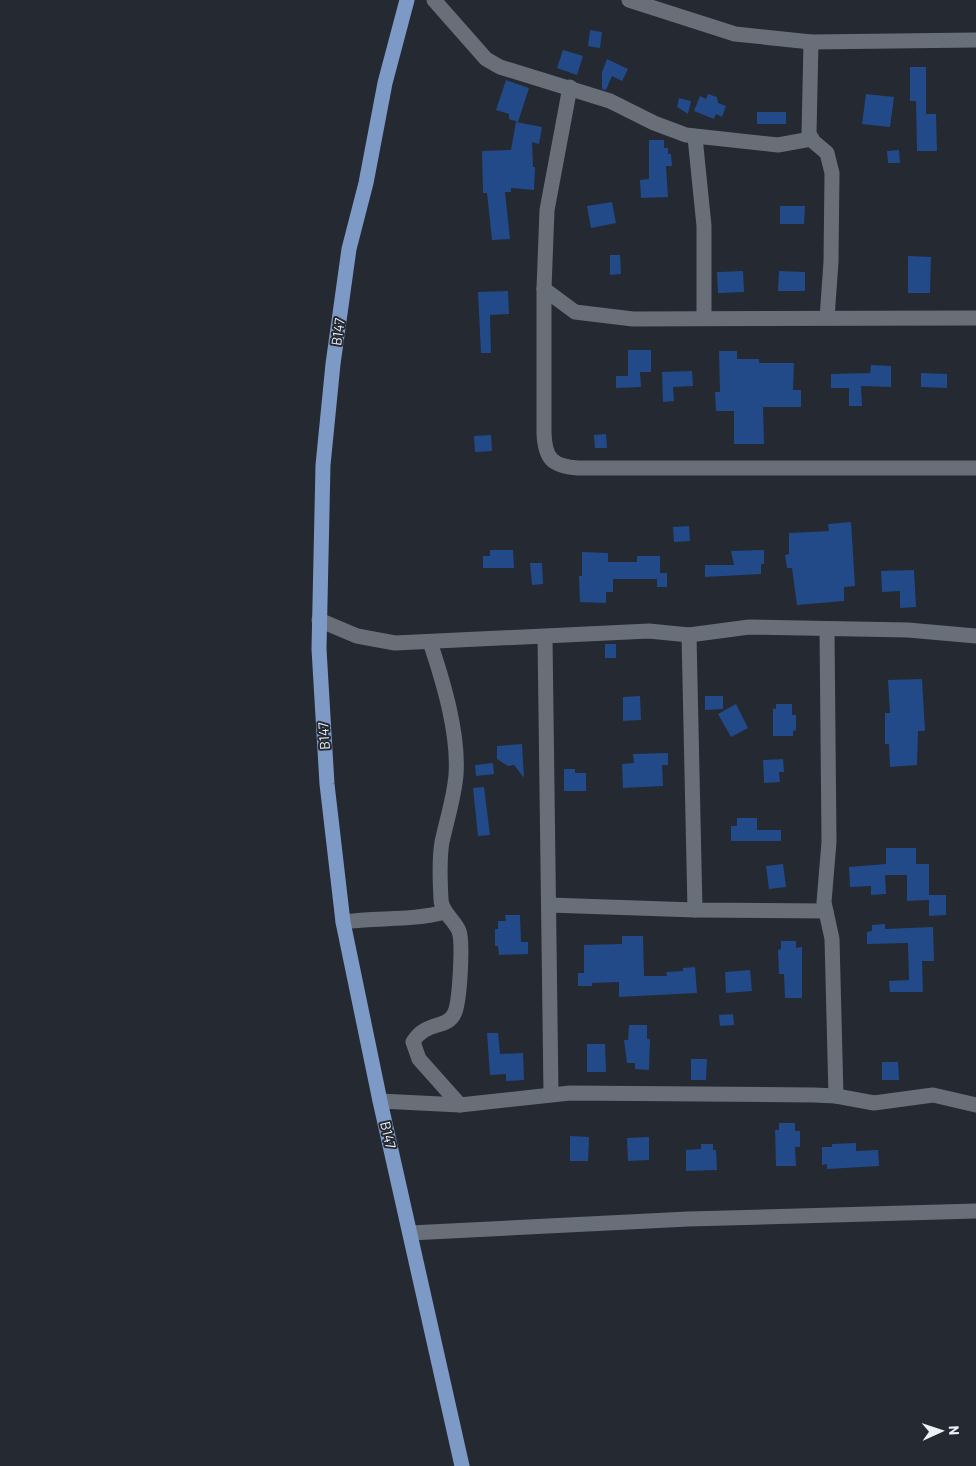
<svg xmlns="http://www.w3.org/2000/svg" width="976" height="1466" viewBox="0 0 976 1466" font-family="Barlow,sans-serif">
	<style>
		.building { fill: #224a89 }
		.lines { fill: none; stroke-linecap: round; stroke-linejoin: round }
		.minor { stroke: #696f79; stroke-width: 15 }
		.major { stroke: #7d99c6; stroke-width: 15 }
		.labels { text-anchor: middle; stroke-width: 4; stroke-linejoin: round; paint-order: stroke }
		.street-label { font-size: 14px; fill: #edf1f7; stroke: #242932 }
	</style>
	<rect width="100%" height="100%" fill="#242932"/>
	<!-- building -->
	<g class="building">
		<polygon points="590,30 602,32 600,48 588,46"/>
		<polygon points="563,50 583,56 577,75 557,68"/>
		<polygon points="607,59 628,69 622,81 612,76 606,90 602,89 602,72"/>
		<polygon points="910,67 926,67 926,114 936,114 937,151 917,151 916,101 910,101"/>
		<polygon points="506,80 529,88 518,122 509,119 509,114 496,110"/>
		<polygon points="708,94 717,97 718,103 726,106 722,117 716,114 714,119 694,111 700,96 706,99"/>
		<polygon points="866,94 894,97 890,127 862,124"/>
		<polygon points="679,98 691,101 688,114 677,107"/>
		<rect x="757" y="112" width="29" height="12"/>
		<polygon points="516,122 542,127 539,144 532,142 533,167 535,167 534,190 511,188 511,192 505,192 510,239 492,240 487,193 483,193 482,151 511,150"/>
		<polygon points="649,140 664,140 664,148 668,148 668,154 671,154 672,166 666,166 668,197 641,198 640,180 649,179"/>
		<polygon points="899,150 900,163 888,163 887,151"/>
		<polygon points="612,202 616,223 591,228 587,206"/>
		<polygon points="780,206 805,206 804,224 780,224"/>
		<polygon points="610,255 620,255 621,274 610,275"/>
		<polygon points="908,256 931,257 930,293 908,293"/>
		<polygon points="743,271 744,292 718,293 717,272"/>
		<polygon points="779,271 805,272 805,291 778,291"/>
		<polygon points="508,291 509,314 490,315 491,353 481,353 478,292"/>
		<polygon points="628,350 651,350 651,372 640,372 641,387 616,388 616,376 628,376"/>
		<polygon points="719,351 737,351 737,359 759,359 759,363 794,363 793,390 801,390 801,407 763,407 764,444 734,444 734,411 716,411 715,392 720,392"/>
		<polygon points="871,365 891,366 891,387 861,386 862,406 849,406 849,388 831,388 831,374 870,373"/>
		<polygon points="692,371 693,386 673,387 674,401 663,402 662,372"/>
		<polygon points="921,373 947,374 947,388 921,387"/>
		<polygon points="606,434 607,448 595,448 594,435"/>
		<polygon points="491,435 492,451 475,452 474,436"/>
		<polygon points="851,522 855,586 844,587 844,601 797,605 792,568 787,568 785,555 789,554 789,533 829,531 828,524"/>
		<polygon points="689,526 690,541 674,542 673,527"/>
		<polygon points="490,550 513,550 514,568 483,568 483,556 490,556"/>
		<polygon points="764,550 764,564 761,564 761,574 705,577 705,565 734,565 731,551"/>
		<polygon points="582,552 608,553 608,562 637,562 637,556 660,556 660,573 667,573 667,587 657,587 657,579 613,579 613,592 606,592 606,603 580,602 579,576 582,576"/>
		<polygon points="530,563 542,563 543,584 532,585"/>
		<polygon points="914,570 916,607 900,608 900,591 882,592 881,571"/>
		<rect x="605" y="644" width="11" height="14"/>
		<polygon points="922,679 925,731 918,731 917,765 890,767 889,744 885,744 885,713 890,713 888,680"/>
		<polygon points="640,696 641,720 623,721 623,697"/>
		<polygon points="705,696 723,696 723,709 705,710"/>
		<polygon points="736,704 748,728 731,737 718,714"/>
		<polygon points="776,704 792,704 792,715 796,715 796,730 793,731 793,736 773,736 773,708 776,709"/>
		<polygon points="522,744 524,778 514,765 508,766 497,759 497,746"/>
		<polygon points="668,753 668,765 662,765 663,786 623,788 622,764 634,763 633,754"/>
		<polygon points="783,759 784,772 779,772 780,782 764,783 763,760"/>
		<polygon points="493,763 494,774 476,776 475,765"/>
		<polygon points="564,769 575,769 575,773 586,773 586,791 564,791"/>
		<polygon points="484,787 490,835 478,836 473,788"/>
		<polygon points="737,818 757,818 757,830 781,830 781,841 731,841 731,826 737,826"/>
		<polygon points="886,848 916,848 916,864 929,864 929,900 907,901 907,875 885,875 886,894 871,895 871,886 850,887 849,867 886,864"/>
		<polygon points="783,864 786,887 769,889 766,866"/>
		<polygon points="929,895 946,895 946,915 929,916"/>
		<polygon points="505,915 520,915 521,942 528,942 528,954 499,955 498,946 495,946 495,929 498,929 498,921 506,921"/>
		<polygon points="885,924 885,929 933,927 934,961 922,961 923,992 890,992 889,981 909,980 908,943 867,944 867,932 872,931 872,925"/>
		<polygon points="622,936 643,936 644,976 667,976 666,972 683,971 683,968 695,967 697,993 619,997 619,982 592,983 592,986 578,986 578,973 584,973 584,945 622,944"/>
		<polygon points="781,941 796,941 796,948 802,947 802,998 785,998 784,974 779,974 778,950 781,949"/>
		<polygon points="750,970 752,991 726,993 725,972"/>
		<polygon points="733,1014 734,1025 720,1026 719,1015"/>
		<polygon points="629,1025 647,1025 647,1039 650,1039 649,1070 635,1069 635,1063 627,1063 624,1040 628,1040"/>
		<polygon points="487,1033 498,1033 500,1054 523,1053 524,1080 506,1081 506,1074 490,1075"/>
		<polygon points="587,1044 605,1044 606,1072 587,1072"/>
		<polygon points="691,1059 707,1059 706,1080 691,1080"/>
		<polygon points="882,1062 898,1062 899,1080 882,1080"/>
		<polygon points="779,1123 795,1123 795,1131 800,1131 800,1147 795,1147 796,1166 776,1166 775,1130 779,1130"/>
		<polygon points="570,1136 589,1137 588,1161 570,1161"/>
		<polygon points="649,1137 649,1160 628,1161 627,1138"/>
		<polygon points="856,1143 856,1151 878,1150 879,1166 827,1169 827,1164 822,1165 822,1147 832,1147 832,1144"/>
		<polygon points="701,1144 713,1144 713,1150 716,1150 717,1170 686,1171 686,1150 701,1149"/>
	</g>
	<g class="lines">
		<!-- minor -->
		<g class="minor">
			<polyline points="434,0 486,59 500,67 610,101 654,123 686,135 778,145 811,139"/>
			<polyline points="629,0 735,34 811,42 976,40"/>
			<polyline points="811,42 809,134 814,142 827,153 832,173 831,262 827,318"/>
			<path d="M570,87L547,210L544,289V433C545,459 552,466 578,468H976"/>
			<polyline points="695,137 704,226 704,318"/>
			<polyline points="544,289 575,312 633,319 976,318"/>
			<polyline points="319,620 357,636 395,643 649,631 689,635 749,627 908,630 976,636"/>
			<polyline points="827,629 829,842 824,902 832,939 836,1096"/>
			<polyline points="689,635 695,910"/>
			<polyline points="545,637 551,1094"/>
			<path d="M430,642C443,681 459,733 456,775C454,798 447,819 442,842C439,859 440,881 441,899C441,912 454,919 459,931C463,942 460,1004 454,1014C447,1029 425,1021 413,1042L419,1059L460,1105"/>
			<polyline points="549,905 695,910 826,911"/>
			<path d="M343,922C378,917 411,921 445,912"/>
			<polyline points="380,1101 460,1105 570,1093 814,1095 836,1096 874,1103 933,1095 976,1105"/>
			<polyline points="410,1233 688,1219 976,1211"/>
		</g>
		<!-- major -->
		<polyline class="major" points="407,0 385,83 366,183 349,249 333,364 323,465 319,649 327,784 343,922 380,1101 462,1466"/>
	</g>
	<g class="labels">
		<!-- street labels -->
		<g class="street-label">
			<text transform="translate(338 332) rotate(-82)" y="5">B147</text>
			<text transform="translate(324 736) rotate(-94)" y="5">B147</text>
			<text transform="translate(388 1135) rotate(77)" y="5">B147</text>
		</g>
	</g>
	<!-- north arrow -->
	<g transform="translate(941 1431) rotate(87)" stroke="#242932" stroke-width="4" paint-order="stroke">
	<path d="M0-4L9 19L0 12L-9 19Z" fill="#edf1f7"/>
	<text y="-8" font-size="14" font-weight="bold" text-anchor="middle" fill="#edf1f7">N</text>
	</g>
</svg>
